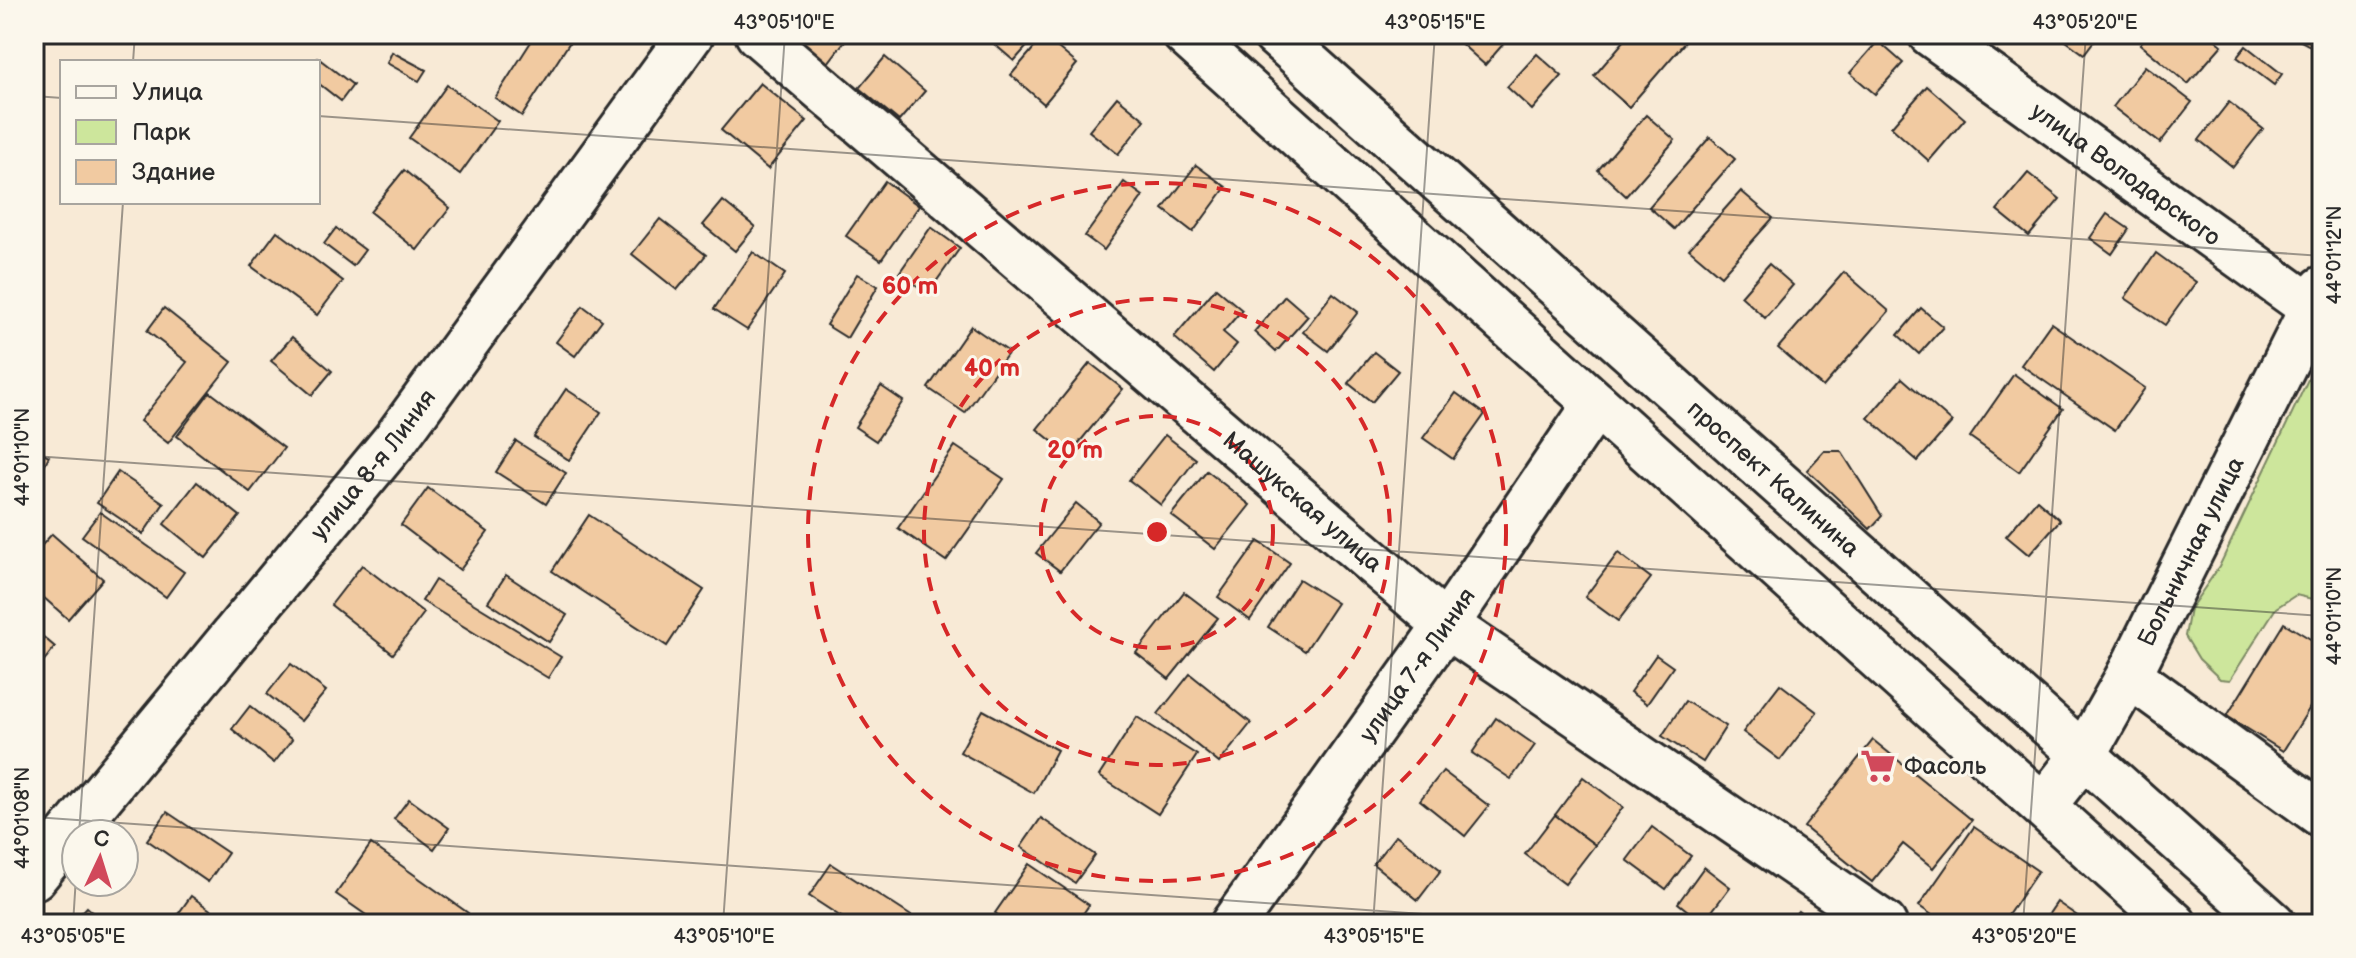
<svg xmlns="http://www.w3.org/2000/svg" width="2356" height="958" viewBox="0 0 2356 958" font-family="'Balsamiq Sans',sans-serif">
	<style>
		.green { fill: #cde69c; stroke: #7c8864; stroke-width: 2 }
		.building { fill: #f1caa1; stroke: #2b2b2b; stroke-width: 2 }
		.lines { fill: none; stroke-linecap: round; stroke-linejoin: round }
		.minor-casing { stroke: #2b2b2b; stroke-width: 50 }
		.major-casing { stroke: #2b2b2b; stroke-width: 50 }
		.minor { stroke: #fbf7ec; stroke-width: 44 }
		.major { stroke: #fbf7ec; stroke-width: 44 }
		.ticks { fill: none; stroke: #2b2b2b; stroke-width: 2; stroke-opacity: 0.45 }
		.ring { fill: none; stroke: #d62828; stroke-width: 4; stroke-dasharray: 14 10 }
		.labels { text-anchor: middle; stroke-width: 6; stroke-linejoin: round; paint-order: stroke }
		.street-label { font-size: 24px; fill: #2b2b2b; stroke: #fbf7ec }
		.poi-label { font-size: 24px; fill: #2b2b2b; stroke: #fbf7ec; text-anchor: start }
		.centre { fill: #d62828; stroke: #fbf7ec; stroke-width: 4 }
		.ring-label { font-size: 24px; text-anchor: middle; font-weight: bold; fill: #d62828; stroke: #fbf7ec; stroke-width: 6; stroke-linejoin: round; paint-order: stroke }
		.neatline { fill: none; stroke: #2b2b2b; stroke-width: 3 }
		.ticks-label { font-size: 20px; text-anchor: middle; fill: #2b2b2b }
	</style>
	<rect width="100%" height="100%" fill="#f8ead6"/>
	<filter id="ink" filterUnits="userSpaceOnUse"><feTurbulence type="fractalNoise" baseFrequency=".0125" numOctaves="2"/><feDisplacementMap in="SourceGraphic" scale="16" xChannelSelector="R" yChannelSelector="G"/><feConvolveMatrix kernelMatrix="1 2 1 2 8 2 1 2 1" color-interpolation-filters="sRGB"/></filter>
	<g filter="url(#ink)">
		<!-- green -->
		<polygon class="green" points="2322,370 2322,596 2312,599 2296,595 2276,608 2230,680 2220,679 2199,659 2185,636 2190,609 2219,567 2312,371"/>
		<!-- building -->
		<g class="building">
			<polygon points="536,34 575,34 522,116 495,98"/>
			<polygon points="792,34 850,34 828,63"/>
			<polygon points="988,34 1038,34 1014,61 986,37"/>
			<polygon points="1462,34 1512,34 1485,65 1457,40"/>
			<polygon points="1630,34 1679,34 1686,41 1629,107 1594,76"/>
			<polygon points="2061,34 2099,34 2084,54 2059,36"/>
			<polygon points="2148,34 2209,34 2222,45 2188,84 2140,44"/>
			<polygon points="2288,34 2316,34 2310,46"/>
			<polygon points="1044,36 1077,64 1044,104 1011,75"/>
			<polygon points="1878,41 1903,63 1875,94 1850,73"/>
			<polygon points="2246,46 2282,74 2274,85 2237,57"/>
			<polygon points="392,52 426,70 419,81 387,63"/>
			<polygon points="1537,54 1562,76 1532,110 1507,87"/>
			<polygon points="885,57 925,91 899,121 859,88"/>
			<polygon points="318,58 353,85 341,101 318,83 318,62 314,62"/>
			<polygon points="2145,66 2192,102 2160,143 2113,107"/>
			<polygon points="760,83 807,121 768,169 721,130"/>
			<polygon points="447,85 498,121 460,174 409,138"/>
			<polygon points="1927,86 1965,119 1929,161 1891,127"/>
			<polygon points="1117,97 1145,120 1118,154 1089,131"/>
			<polygon points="2229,102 2263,129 2233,167 2199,140"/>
			<polygon points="1646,115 1675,140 1626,196 1598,170"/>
			<polygon points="1710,137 1735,159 1674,229 1649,207"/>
			<polygon points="1196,165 1226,187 1193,232 1163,209"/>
			<polygon points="404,170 450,208 417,250 370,212"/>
			<polygon points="2028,173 2060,199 2029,236 1997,210"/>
			<polygon points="885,181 919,206 881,260 846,236"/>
			<polygon points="1124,182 1143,196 1104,250 1085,236"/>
			<polygon points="1741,191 1773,218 1721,276 1689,249"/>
			<polygon points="723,201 755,227 735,251 703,225"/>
			<polygon points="2107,214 2129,229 2112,254 2090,238"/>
			<polygon points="660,219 706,255 677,290 632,254"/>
			<polygon points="931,227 960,248 928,293 899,273"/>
			<polygon points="336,228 365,250 353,266 324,244"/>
			<polygon points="277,231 343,281 317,315 251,266"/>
			<polygon points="753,252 785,274 747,330 714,309"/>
			<polygon points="2156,253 2196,282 2165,325 2125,298"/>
			<polygon points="1769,264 1793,285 1765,318 1741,296"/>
			<polygon points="1844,272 1889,311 1823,387 1778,348"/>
			<polygon points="857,274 878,286 847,338 826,325"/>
			<polygon points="1216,288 1242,310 1223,332 1237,344 1214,372 1174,337"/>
			<polygon points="1333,293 1358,312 1328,351 1303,332"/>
			<polygon points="1285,296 1308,316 1276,352 1254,332"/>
			<polygon points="583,306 602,320 575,356 556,342"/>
			<polygon points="164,308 232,362 168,443 140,421 187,362 147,331"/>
			<polygon points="1921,308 1943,327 1919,354 1898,335"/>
			<polygon points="2051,323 2145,388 2115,430 2021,365"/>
			<polygon points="971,326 1009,352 965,413 928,388"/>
			<polygon points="292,337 332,371 312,395 271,361"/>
			<polygon points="1374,352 1398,371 1372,402 1348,383"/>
			<polygon points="1090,363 1123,389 1069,455 1037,429"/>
			<polygon points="34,365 46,371 34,394"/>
			<polygon points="2014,374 2063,409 2019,472 1970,437"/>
			<polygon points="1902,378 1952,422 1918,461 1868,418"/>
			<polygon points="881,386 903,401 876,441 855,427"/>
			<polygon points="566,389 601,412 569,460 534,437"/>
			<polygon points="210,392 284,448 250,492 177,436"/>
			<polygon points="1456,393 1485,414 1453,459 1423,438"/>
			<polygon points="1165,435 1196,459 1161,505 1129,480"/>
			<polygon points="516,441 566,473 546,504 496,472"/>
			<polygon points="955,446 1004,479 946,561 898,528"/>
			<polygon points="34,448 49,456 34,485"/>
			<polygon points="1824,451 1841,451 1882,516 1870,529 1807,470"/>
			<polygon points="1207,471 1250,505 1215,549 1171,515"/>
			<polygon points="118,472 164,503 143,534 97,503"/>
			<polygon points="197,482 240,516 206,558 164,524"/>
			<polygon points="428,488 488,532 460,570 401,525"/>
			<polygon points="2037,500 2060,520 2029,555 2006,536"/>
			<polygon points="1076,503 1099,522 1060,571 1036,553"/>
			<polygon points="100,512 184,572 166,597 82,536"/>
			<polygon points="589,515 704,590 667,646 552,571"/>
			<polygon points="52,534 103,579 68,619 34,589 34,554"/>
			<polygon points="1258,541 1290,563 1250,620 1218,597"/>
			<polygon points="1618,553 1651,578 1618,621 1585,597"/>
			<polygon points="362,565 424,613 393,654 331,605"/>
			<polygon points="506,575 567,615 549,642 488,602"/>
			<polygon points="1299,579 1337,603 1305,651 1268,627"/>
			<polygon points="435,580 561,657 548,678 422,601"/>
			<polygon points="1184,592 1218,618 1169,679 1136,653"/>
			<polygon points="2284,623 2322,646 2322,688 2283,751 2227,716"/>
			<polygon points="34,629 55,647 34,673"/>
			<polygon points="1656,655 1673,667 1647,704 1630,692"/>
			<polygon points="291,664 326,691 301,721 267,694"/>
			<polygon points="1190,674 1251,723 1219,763 1158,714"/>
			<polygon points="1780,684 1817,712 1780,760 1743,732"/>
			<polygon points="1685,701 1726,726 1703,762 1662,736"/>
			<polygon points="250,706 292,740 274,763 232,729"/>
			<polygon points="983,710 1057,750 1034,793 960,752"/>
			<polygon points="1137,717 1197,755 1158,814 1099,776"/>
			<polygon points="1496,718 1535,745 1511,779 1472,753"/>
			<polygon points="1873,740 1972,820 1933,868 1903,844 1872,882 1804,827"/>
			<polygon points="1443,771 1489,806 1465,836 1420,800"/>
			<polygon points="1583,777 1623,807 1595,845 1555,815"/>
			<polygon points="409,799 449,828 434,849 394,819"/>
			<polygon points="167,812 228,853 208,882 147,840"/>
			<polygon points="1555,815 1595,845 1565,884 1525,854"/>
			<polygon points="1041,818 1095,855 1075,883 1021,847"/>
			<polygon points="1652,827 1691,856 1666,889 1627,860"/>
			<polygon points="1974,827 2038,871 2002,924 1945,924 1919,906"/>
			<polygon points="1396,835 1441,870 1418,900 1373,864"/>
			<polygon points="371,844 468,913 460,924 379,924 336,894"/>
			<polygon points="831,864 916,919 913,924 852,924 809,896"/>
			<polygon points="1029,864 1089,905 1076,924 1011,924 995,913"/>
			<polygon points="1704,867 1730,887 1703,923 1678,903"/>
			<polygon points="191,896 230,924 171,924"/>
			<polygon points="2057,902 2089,924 2042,924"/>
			<polygon points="87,907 106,924 71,924"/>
			<polygon points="1798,911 1816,924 1788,924"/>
		</g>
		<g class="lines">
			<!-- minor casing -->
			<g class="minor-casing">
				<g id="minor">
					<path id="s1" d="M758,34L1446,625L1884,924"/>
					<path id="s2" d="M1931,34L2322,315"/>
					<polyline points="2129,675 2322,815"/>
					<path id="s3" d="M2044,805L2085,753L2129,675L2322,289"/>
					<path id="s4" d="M34,877L395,440L691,34"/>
					<path id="s5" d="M1233,924L1446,625L1596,404"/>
				</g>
			</g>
			<!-- major casing -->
			<g class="major-casing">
				<g id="major">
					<polyline points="1185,34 2174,924"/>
					<path id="s6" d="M1275,34L2273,924"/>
				</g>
			</g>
			<!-- minor -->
			<use href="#minor" class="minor"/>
			<!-- major -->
			<use href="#major" class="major"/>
		</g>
	</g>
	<!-- ticks -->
	<path class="ticks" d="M133,62L135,34M34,96L62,98M318,116L2322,256M34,456L2322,616M34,817L1566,924M79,834L123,202M73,924L76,877M723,924L785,34M1373,924L1435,34M2023,924L2086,34"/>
	<!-- distance rings -->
	<g class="ring">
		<circle cx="1157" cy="532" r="116"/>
		<circle cx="1157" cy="532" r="233"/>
		<circle cx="1157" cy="532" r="349"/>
	</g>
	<!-- icons -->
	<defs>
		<g id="supermarket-bare" transform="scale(2.76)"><path d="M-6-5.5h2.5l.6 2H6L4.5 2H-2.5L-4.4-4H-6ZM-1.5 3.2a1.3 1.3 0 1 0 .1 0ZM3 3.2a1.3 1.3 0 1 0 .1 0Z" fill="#d1495b" stroke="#fbf7ec" stroke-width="2.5" paint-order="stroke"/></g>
	</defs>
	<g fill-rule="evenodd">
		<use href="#supermarket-bare" x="1878" y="766"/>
	</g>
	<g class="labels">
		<!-- street labels -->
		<g class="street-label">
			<text dy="8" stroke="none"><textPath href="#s2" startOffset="240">улица Володарского</textPath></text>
			<text dy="8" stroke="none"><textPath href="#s4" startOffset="534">улица 8-я Линия</textPath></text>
			<text dy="8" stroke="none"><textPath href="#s6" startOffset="668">проспект Калинина</textPath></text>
			<text dy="8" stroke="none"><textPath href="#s1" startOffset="718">Машукская улица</textPath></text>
			<text dy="8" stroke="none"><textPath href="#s3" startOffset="294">Больничная улица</textPath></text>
			<text dy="8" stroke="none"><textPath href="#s5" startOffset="318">улица 7-я Линия</textPath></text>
		</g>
		<!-- poi labels -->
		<g class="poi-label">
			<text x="1904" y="774">Фасоль</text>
		</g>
	</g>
	<circle cx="1157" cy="532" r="12" class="centre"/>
	<g class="ring-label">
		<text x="910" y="294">60 m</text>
		<text x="992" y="376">40 m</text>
		<text x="1075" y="458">20 m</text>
	</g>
	<!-- margin -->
	<rect width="2356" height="958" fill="none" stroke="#fbf7ec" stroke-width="88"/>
	<!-- legend -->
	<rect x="60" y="60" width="260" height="144" fill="#fbf7ec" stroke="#a8a59f" stroke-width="2"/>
	<rect x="76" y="86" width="40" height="12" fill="#fbf7ec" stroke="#a8a59f" stroke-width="2"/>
	<text x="132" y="100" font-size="24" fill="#2b2b2b">Улица</text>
	<rect x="76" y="120" width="40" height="24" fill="#cde69c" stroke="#a8a59f" stroke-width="2"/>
	<text x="132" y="140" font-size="24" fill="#2b2b2b">Парк</text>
	<rect x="76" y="160" width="40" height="24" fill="#f1caa1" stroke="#a8a59f" stroke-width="2"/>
	<text x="132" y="180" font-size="24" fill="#2b2b2b">Здание</text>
	<!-- north arrow -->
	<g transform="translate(100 858) rotate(4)"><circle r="38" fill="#fbf7ec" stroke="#a8a59f" stroke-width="2"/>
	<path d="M0-6L14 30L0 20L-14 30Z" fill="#d1495b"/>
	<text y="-12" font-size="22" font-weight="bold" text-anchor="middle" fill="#2b2b2b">С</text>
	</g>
	<rect x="44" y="44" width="2268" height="870" class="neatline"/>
	<g class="ticks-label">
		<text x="784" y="29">43°05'10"E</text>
		<text x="1435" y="29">43°05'15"E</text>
		<text x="2085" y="29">43°05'20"E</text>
		<text transform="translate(2334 255) rotate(-90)" y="7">44°01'12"N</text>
		<text transform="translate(22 457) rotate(-90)" y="7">44°01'10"N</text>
		<text transform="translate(2334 616) rotate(-90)" y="7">44°01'10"N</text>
		<text transform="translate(22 818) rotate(-90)" y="7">44°01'08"N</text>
		<text x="73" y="943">43°05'05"E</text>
		<text x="724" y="943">43°05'10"E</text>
		<text x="1374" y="943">43°05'15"E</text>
		<text x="2024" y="943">43°05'20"E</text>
	</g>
</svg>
